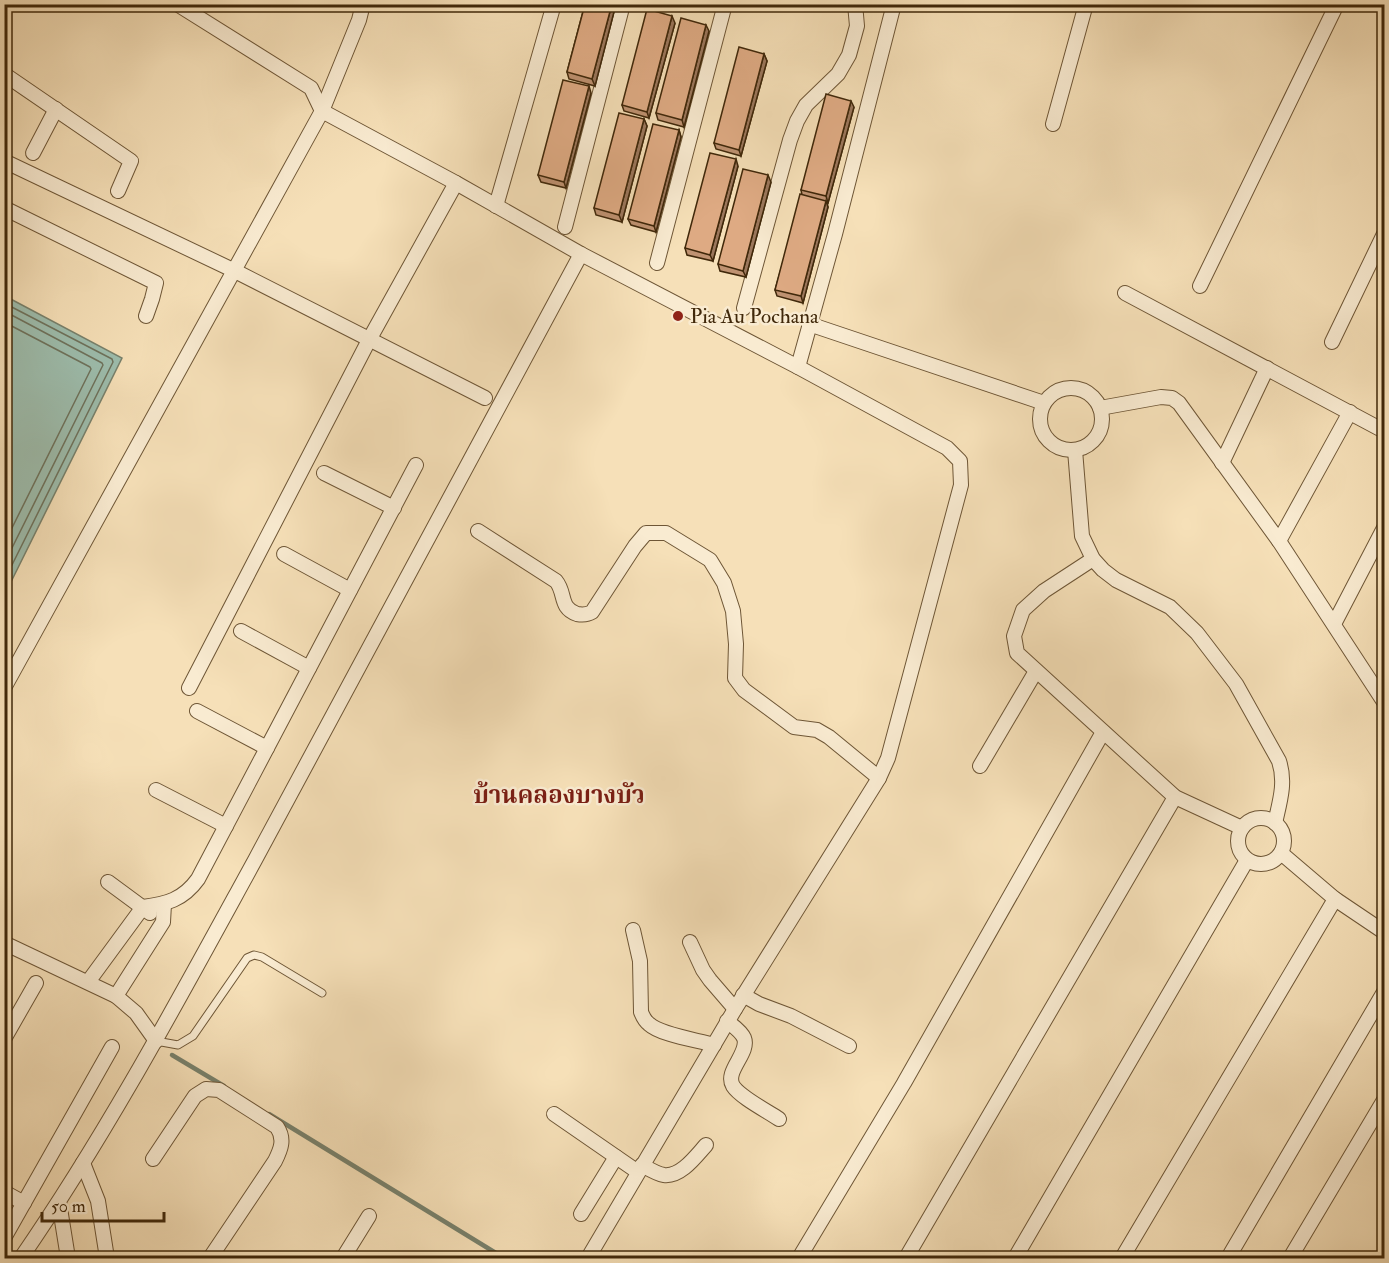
<svg xmlns="http://www.w3.org/2000/svg" width="1389" height="1263" viewBox="0 0 1389 1263" font-family="'IM FELL Double Pica','Noto Serif Thai',serif">
	<style>
		.water { fill: #9dbdad; stroke: #78816c; stroke-width: 1.5 }
		.lines { fill: none; stroke-linecap: round; stroke-linejoin: round }
		.shore { stroke: #6e725c; stroke-width: 1.5 }
		.stream { stroke: #78816c; stroke-width: 4.5 }
		.lane-casing { stroke: #6e5636; stroke-width: 9 }
		.street-casing { stroke: #6e5636; stroke-width: 16 }
		.lane { stroke: #f9ebd1; stroke-width: 7 }
		.street { stroke: #f9ebd1; stroke-width: 14 }
		.wall { fill: #bf9271; stroke: #40280a; stroke-width: 1.5 }
		.shaded-wall { fill: #9b775c; stroke: #40280a; stroke-width: 1.5 }
		.building { fill: #deaa83; stroke: #40280a; stroke-width: 1.5 }
		.poi-dot { fill: #8f2418; stroke: #f9ebd1; stroke-width: 2 }
		.labels { text-anchor: middle; stroke-width: 5; stroke-linejoin: round; paint-order: stroke }
		.poi-label { font-size: 21px; fill: #40280a; stroke: #f9ebd1; text-anchor: start }
		.quarter-label { font-size: 24px; font-weight: bold; fill: #7a1f14; stroke: #f9ebd1 }
	</style>
	<rect width="100%" height="100%" fill="#f6e0b8"/>
	<filter id="stains"><feTurbulence type="fractalNoise" baseFrequency=".00333" numOctaves="4"/><feColorMatrix values="0 0 0 0 .2 0 0 0 0 .09 0 0 0 0 .02 0 0 0 .5 -.17"/></filter>
	<radialGradient id="worn" r=".72"><stop offset=".6" stop-color="#630" stop-opacity="0"/><stop offset="1" stop-color="#630" stop-opacity=".3"/></radialGradient>
	<!-- water -->
	<polygon class="water" points="5,296 122,358 5,594"/>
	<g class="lines">
		<!-- shore -->
		<g class="shore">
			<polyline points="4,303 112,359 113,362 4,581"/>
			<polyline points="4,311 102,363 103,365 4,564"/>
			<polyline points="4,322 90,367 91,369 4,544"/>
		</g>
		<!-- stream -->
		<g class="stream">
			<polyline points="172,1055 224,1086"/>
			<polyline points="269,1114 504,1258"/>
		</g>
		<!-- lane casing -->
		<g class="lane-casing">
			<g id="lane">
				<polyline points="342,5 342,4"/>
				<polyline points="156,1041 178,1045 193,1036 247,958 254,955 262,957 322,993"/>
			</g>
		</g>
		<!-- street casing -->
		<g class="street-casing">
			<g id="street">
				<polyline points="177,4 311,88 322,111 456,183 581,254 798,367 947,448 960,461 961,485 888,758 879,778 735,1009 588,1258"/>
				<polyline points="4,74 131,161 118,191"/>
				<polyline points="1053,124 1086,4"/>
				<polyline points="33,153 56,109"/>
				<polyline points="4,161 235,271 485,398"/>
				<polyline points="496,206 554,4"/>
				<polyline points="4,208 156,283 152,299 146,316"/>
				<polyline points="565,227 623,4"/>
				<polyline points="657,263 725,4"/>
				<polyline points="1200,286 1337,4"/>
				<polyline points="1125,293 1384,431"/>
				<polyline points="744,308 790,140 797,121 806,105 838,74 849,55 857,26 855,4"/>
				<polyline points="809,324 1044,403"/>
				<polyline points="1332,342 1384,234"/>
				<polyline points="798,367 835,234 894,4"/>
				<circle cx="1071" cy="419" r="31"/>
				<polyline points="1100,408 1161,397 1172,398 1179,403 1279,541 1384,702"/>
				<path d="M1075,450L1082,536L1093,559L1103,570L1116,580L1170,607L1197,633L1236,684L1279,761C1286,782 1280,801 1275,823"/>
				<polyline points="1222,463 1267,368"/>
				<polyline points="324,473 394,508"/>
				<path d="M478,531L556,581C566,593 559,608 577,614C583,615 587,615 592,612L635,546L646,533H666L710,560L724,583L733,611L736,644L735,678L744,690L794,727L817,730L829,737L879,778"/>
				<polyline points="1279,541 1350,412"/>
				<polyline points="284,554 350,590"/>
				<polyline points="1093,559 1044,591 1023,610 1014,636 1017,653 1175,797 1242,828"/>
				<polyline points="1334,624 1384,528"/>
				<polyline points="241,631 309,668"/>
				<polyline points="4,688 322,111 359,20 363,4"/>
				<polyline points="189,688 369,340 456,183"/>
				<polyline points="197,711 267,748"/>
				<polyline points="980,766 1036,671"/>
				<polyline points="156,790 226,826"/>
				<circle cx="1261" cy="841" r="23"/>
				<polyline points="1281,853 1335,899 1384,932"/>
				<polyline points="108,882 150,913"/>
				<path d="M633,930L640,961L641,1012C643,1017 645,1021 649,1024C661,1035 697,1040 714,1045"/>
				<polyline points="690,942 703,970 710,980 735,1009"/>
				<polyline points="4,943 116,996 136,1013 156,1041"/>
				<path d="M88,982L143,907C166,904 183,900 198,879L416,465"/>
				<polyline points="743,995 759,1004 791,1016 849,1046"/>
				<polyline points="116,996 163,922 164,904"/>
				<path d="M727,1021C733,1026 741,1031 744,1038C750,1053 724,1071 733,1086C740,1097 767,1111 779,1119"/>
				<polyline points="4,1039 36,983"/>
				<polyline points="554,1114 638,1172"/>
				<path d="M153,1159L195,1096L206,1089L219,1090L277,1127C285,1139 281,1149 275,1161L210,1258"/>
				<polyline points="83,1163 98,1201 107,1258"/>
				<path d="M642,1165C649,1169 657,1174 664,1175C681,1177 696,1156 706,1145"/>
				<polyline points="4,1192 24,1203"/>
				<polyline points="59,1202 68,1258"/>
				<polyline points="581,1214 616,1157"/>
				<polyline points="4,1238 112,1047"/>
				<path d="M21,1258C108,1132 181,995 255,860C365,659 471,455 581,254"/>
				<polyline points="343,1258 369,1216"/>
				<polyline points="799,1258 904,1083 1103,732"/>
				<polyline points="906,1258 1175,797"/>
				<polyline points="1015,1258 1247,860"/>
				<polyline points="1122,1258 1335,899"/>
				<polyline points="1228,1258 1384,992"/>
				<polyline points="1290,1258 1384,1100"/>
			</g>
		</g>
		<!-- lane -->
		<use href="#lane" class="lane"/>
		<!-- street -->
		<use href="#street" class="street"/>
	</g>
	<!-- wall -->
	<g class="wall">
		<polygon points="585,4 616,4 595,86 569,79 567,72"/>
		<polygon points="653,4 678,4 677,11"/>
		<polygon points="675,23 649,118 624,111 622,105"/>
		<polygon points="709,31 684,127 658,120 656,113"/>
		<polygon points="764,54 767,61 741,156 716,149 714,143"/>
		<polygon points="591,93 566,188 541,182 538,175"/>
		<polygon points="854,107 828,203 826,202 828,207 803,303 777,296 775,290 802,195 801,190"/>
		<polygon points="644,119 647,126 622,222 596,215 594,208"/>
		<polygon points="679,130 681,137 656,232 631,225 628,219"/>
		<polygon points="738,166 713,261 687,255 685,248"/>
		<polygon points="771,182 746,277 720,271 718,264"/>
	</g>
	<!-- shaded-wall -->
	<g class="shaded-wall">
		<polygon points="612,4 616,4 595,86 592,79"/>
		<polygon points="675,4 678,4 677,11"/>
		<polygon points="672,16 675,23 649,118 647,112"/>
		<polygon points="706,25 709,31 684,127 682,120"/>
		<polygon points="764,54 767,61 741,156 739,150"/>
		<polygon points="589,86 591,93 566,188 564,182"/>
		<polygon points="851,101 854,107 828,203 826,196"/>
		<polygon points="644,119 647,126 622,222 619,215"/>
		<polygon points="679,130 681,137 656,232 654,226"/>
		<polygon points="736,159 738,166 713,261 710,255"/>
		<polygon points="768,175 771,182 746,277 743,271"/>
		<polygon points="826,201 828,207 803,303 801,296"/>
	</g>
	<!-- building -->
	<g class="building">
		<polygon points="585,4 612,4 592,79 567,72"/>
		<polygon points="647,9 672,16 647,112 622,105"/>
		<polygon points="681,18 706,25 682,120 656,113"/>
		<polygon points="739,47 764,54 739,150 714,143"/>
		<polygon points="563,80 589,86 564,182 538,175"/>
		<polygon points="826,94 851,101 826,196 801,190"/>
		<polygon points="619,113 644,119 619,215 594,208"/>
		<polygon points="653,124 679,130 654,226 628,219"/>
		<polygon points="710,153 736,159 710,255 685,248"/>
		<polygon points="743,169 768,175 743,271 718,264"/>
		<polygon points="800,194 826,201 801,296 775,290"/>
	</g>
	<!-- markers -->
	<circle class="poi-dot" cx="678" cy="316" r="6"/>
	<g class="labels">
		<!-- poi labels -->
		<g class="poi-label">
			<text x="690" y="323">Pia Au Pochana</text>
		</g>
		<!-- quarter labels -->
		<g class="quarter-label">
			<text x="559" y="803">บ้านคลองบางบัว</text>
		</g>
	</g>
	<!-- margin -->
	<rect width="1389" height="1263" fill="none" stroke="#f6e0b8" stroke-width="24"/>
	<rect x="6" y="6" width="1377" height="1251" fill="none" stroke="#40280a" stroke-width="3"/>
	<rect x="12" y="12" width="1365" height="1239" fill="none" stroke="#40280a" stroke-width="1.5"/>
	<!-- scale -->
	<path d="M42 1212v9h122v-9" fill="none" stroke="#40280a" stroke-width="3"/>
	<text x="51" y="1212" font-size="18" fill="#40280a" stroke="#f9ebd1" stroke-width="4.5" paint-order="stroke">50 m</text>
	<rect width="100%" height="100%" filter="url(#stains)"/>
	<rect width="100%" height="100%" fill="url(#worn)"/>
</svg>
